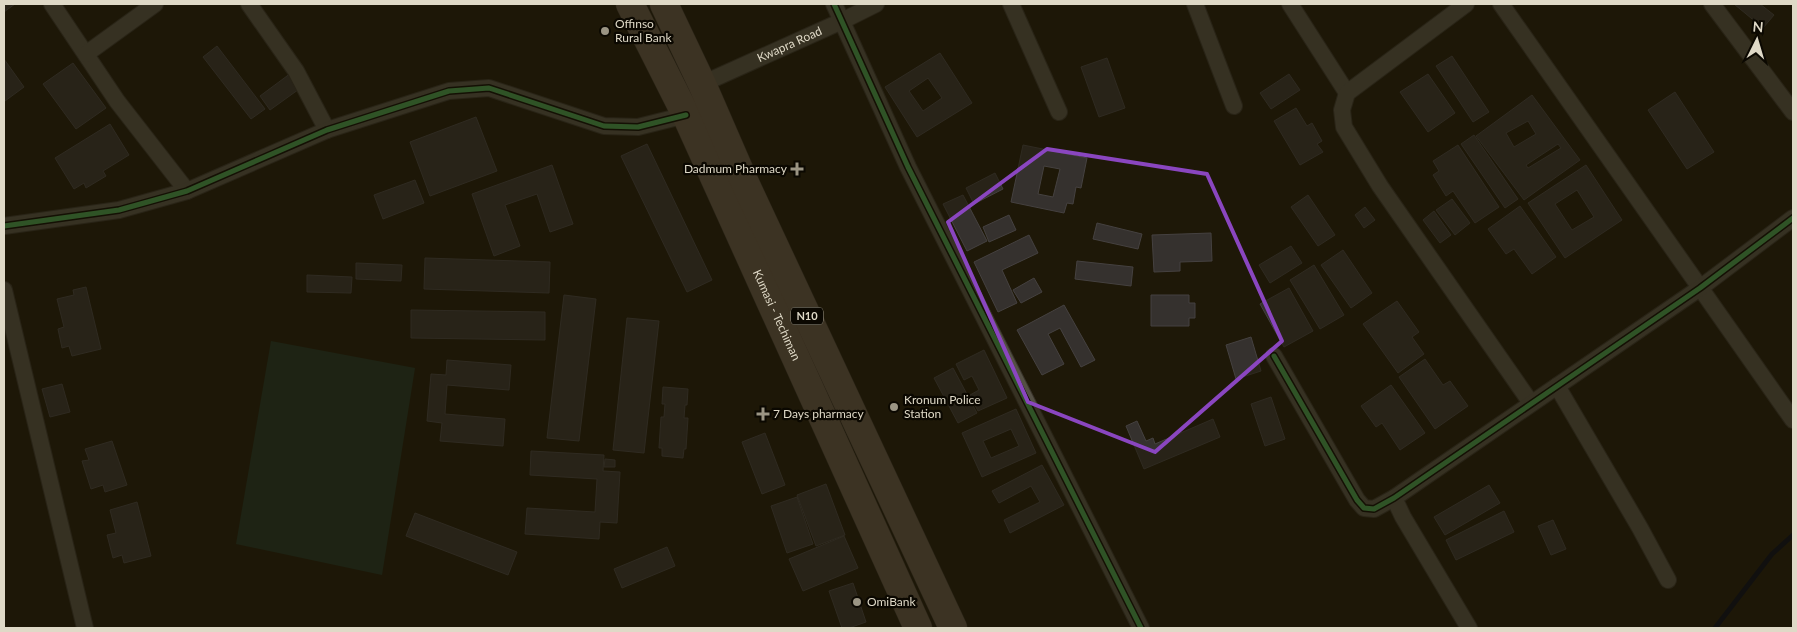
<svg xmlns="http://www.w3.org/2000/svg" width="1797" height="632" viewBox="0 0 1797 632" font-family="Lato,sans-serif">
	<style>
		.green { fill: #1f3225 }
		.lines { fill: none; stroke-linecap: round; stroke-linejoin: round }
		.stream { stroke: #040819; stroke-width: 5 }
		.building { fill: #35312e; stroke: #454140; fill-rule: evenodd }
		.street-casing { stroke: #383329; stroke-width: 18 }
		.highway-casing { stroke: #383329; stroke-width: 29 }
		.street { stroke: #545044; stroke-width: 16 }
		.highway { stroke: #635445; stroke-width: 28 }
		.cycleway-casing { stroke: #0b0801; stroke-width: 8 }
		.cycleway { stroke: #469c4c; stroke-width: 5 }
		.marked { fill: none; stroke: #8a46c0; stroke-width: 4; stroke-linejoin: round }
		.poi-dot { fill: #9b9584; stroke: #0b0801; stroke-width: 2 }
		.labels { text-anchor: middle; stroke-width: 4.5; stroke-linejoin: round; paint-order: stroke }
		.shield { fill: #0b0801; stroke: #9f9a8c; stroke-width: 1 }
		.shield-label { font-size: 11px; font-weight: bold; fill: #dfd9c7 }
		.poi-label { font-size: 12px; fill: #dfd9c7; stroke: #0b0801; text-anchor: start }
		.street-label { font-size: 12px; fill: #dfd9c7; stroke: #0b0801 }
	</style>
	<rect width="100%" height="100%" fill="#1e1808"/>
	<!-- green -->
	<polygon class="green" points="271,341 415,368 382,575 236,544"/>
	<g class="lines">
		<!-- stream -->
		<polyline class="stream" points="1715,628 1772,554 1793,535"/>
	</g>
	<!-- building -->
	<g class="building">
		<polygon points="4,4 15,4 4,12"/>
		<polygon points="1734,4 1760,4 1774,15 1763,28"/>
		<polygon points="217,46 265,109 251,119 203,57"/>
		<path d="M940,53L972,103L917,137L885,87ZM928,78L942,98L923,111L909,91Z"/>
		<polygon points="1452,56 1489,112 1473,122 1436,66"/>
		<polygon points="1107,58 1125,108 1099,117 1081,67"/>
		<polygon points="4,59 24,87 5,101 4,99"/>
		<polygon points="73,63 106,108 76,129 43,84"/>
		<polygon points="291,73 302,87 270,110 260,96"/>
		<polygon points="1289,74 1300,90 1271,109 1260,93"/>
		<polygon points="1428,74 1455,113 1428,132 1400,92"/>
		<polygon points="1675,92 1714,152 1687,169 1648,110"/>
		<path d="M1532,95L1580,160L1524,200L1476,136ZM1528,121L1536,134L1514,147L1506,133ZM1558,144L1561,148L1528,168L1526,165Z"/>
		<polygon points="1296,108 1307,126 1312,123 1322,141 1317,144 1323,152 1300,165 1274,121"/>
		<polygon points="476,117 497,171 430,196 410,142"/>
		<polygon points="110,124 129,155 103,171 106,176 86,188 84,183 74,189 55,158"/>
		<polygon points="1474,135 1518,199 1505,208 1461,144"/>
		<polygon points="647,144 712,280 687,292 621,156"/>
		<path d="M1023,145L1087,158L1081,188L1076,187L1073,204L1067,203L1064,213L1011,202ZM1044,166L1060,169L1053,197L1038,194Z"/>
		<polygon points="1458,145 1499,207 1475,223 1453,191 1446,196 1433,175 1439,171 1433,161"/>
		<polygon points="552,165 573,224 550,232 537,194 505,205 520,246 494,256 472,194"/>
		<path d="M1586,165L1622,220L1565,258L1528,203ZM1577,190L1594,217L1572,230L1555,204Z"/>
		<polygon points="995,173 1003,189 974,204 966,188"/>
		<polygon points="415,180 424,203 383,219 374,195"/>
		<polygon points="963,195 987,241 967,251 943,204"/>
		<polygon points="1308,195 1335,235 1318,246 1291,207"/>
		<polygon points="1452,199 1470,223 1455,235 1436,210"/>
		<polygon points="1520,206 1556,257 1532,274 1514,249 1506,254 1488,229"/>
		<polygon points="1365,207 1375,220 1364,228 1355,215"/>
		<polygon points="1434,211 1451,235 1440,243 1423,220"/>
		<polygon points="1009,215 1016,230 989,242 983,227"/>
		<polygon points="1097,223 1142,234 1138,249 1093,239"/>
		<polygon points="1211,233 1212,261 1180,262 1180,271 1154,272 1152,235"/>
		<polygon points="1029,235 1038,253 1002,270 1017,303 998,312 974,262"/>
		<polygon points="1291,246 1302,263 1270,283 1259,265"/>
		<polygon points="1343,250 1372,293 1351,308 1321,265"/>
		<polygon points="425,258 550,262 549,293 424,289"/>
		<polygon points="1077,261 1133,267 1131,286 1075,279"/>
		<polygon points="356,263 402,265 401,281 356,279"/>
		<polygon points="1314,265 1344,315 1320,329 1290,280"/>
		<polygon points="307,275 352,277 351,293 307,292"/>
		<polygon points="1034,278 1042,292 1021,303 1013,290"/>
		<polygon points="86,287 101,349 72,356 69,346 62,348 58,329 64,327 57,299 74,295 73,290"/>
		<polygon points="1289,288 1313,331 1284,347 1260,304"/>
		<polygon points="564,295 596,299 579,441 547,438"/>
		<polygon points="1151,295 1189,295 1189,303 1195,303 1195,318 1189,318 1189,326 1151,326"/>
		<polygon points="1397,301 1419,332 1412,337 1424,354 1398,373 1363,324"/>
		<polygon points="1064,305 1095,360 1081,367 1060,328 1048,334 1064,364 1042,375 1017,330"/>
		<polygon points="411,310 545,312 545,340 411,338"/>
		<polygon points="627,318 659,321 644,453 613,450"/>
		<polygon points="1251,337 1261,371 1236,379 1226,345"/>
		<polygon points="984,350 1007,398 978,411 970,395 979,390 972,376 964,380 956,364"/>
		<polygon points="1425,359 1443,385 1450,381 1468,406 1435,429 1399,377"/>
		<polygon points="447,360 511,365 509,390 447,385 445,414 505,419 503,446 440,441 442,423 427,421 431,374 446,375"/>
		<polygon points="953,368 977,413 958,423 934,378"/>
		<polygon points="62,384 70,412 50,417 42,389"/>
		<polygon points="1391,385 1425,433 1400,450 1382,423 1376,427 1361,406"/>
		<polygon points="663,387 688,389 687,405 685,405 684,418 688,418 686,449 684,449 683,458 662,456 662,448 659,448 661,417 664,417 665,404 662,404"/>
		<polygon points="1271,397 1285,439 1265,446 1251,404"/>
		<path d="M1016,409L1036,453L982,477L962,433ZM1011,429L1019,446L991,458L983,441Z"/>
		<polygon points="1213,419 1220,437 1144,469 1126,426 1137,421 1146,441 1153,438 1155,444"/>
		<polygon points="765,433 785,485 762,494 742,442"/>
		<polygon points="112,441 127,485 105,492 103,485 91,489 82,461 89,460 85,449"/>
		<polygon points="531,451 604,455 603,471 620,472 617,523 600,522 599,539 525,534 527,508 595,512 597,479 530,475"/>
		<polygon points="605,459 615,460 615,467 604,467"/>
		<polygon points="1042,465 1064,505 1010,533 1004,520 1040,502 1031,486 999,503 992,491"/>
		<polygon points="826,484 845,535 816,546 797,495"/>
		<polygon points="1489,485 1500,503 1445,535 1434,517"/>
		<polygon points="797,497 813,544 787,553 771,506"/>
		<polygon points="137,502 151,556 124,563 122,555 113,558 107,535 116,533 110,510"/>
		<polygon points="1504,511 1514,532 1456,560 1446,540"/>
		<polygon points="415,513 517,552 508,575 406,536"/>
		<polygon points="1553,520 1566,549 1551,555 1538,526"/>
		<polygon points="844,536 858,568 803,591 789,559"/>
		<polygon points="667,547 675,566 622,588 614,569"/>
		<polygon points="853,583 866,622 849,628 842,628 829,591"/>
	</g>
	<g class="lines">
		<!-- street casing -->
		<g class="street-casing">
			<g id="street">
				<polyline points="52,4 117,101 187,191"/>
				<polyline points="249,4 296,71 327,130"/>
				<polyline points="834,4 908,167 1141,628"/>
				<polyline points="1011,4 1059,112"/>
				<polyline points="1195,4 1234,106"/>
				<polyline points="1290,4 1347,93"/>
				<polyline points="1466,4 1347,93 1342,110 1344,127 1380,186 1531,403"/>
				<polyline points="1501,4 1793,420"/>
				<polyline points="1712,4 1793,112"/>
				<polyline points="86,54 155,4"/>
				<path id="s1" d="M702,84L842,21L876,4"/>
				<polyline points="4,226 119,210 187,191 327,130 449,91 489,88 604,126 638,127 686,115"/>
				<polyline points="4,290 85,628"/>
				<polyline points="1274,356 1357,500 1364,508 1374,509 1394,498 1700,288 1793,218"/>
				<polyline points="1557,386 1640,528 1668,580"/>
				<polyline points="1394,498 1403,517 1469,628"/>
			</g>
		</g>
		<!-- highway casing -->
		<g class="highway-casing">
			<g id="highway">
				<path id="s2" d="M630,4L686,115L918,628"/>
				<polyline points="664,4 702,84 745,183 953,628"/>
			</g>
		</g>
		<!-- street -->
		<use href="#street" class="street"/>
		<!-- highway -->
		<use href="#highway" class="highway"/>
		<!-- cycleway casing -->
		<g class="cycleway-casing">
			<g id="cycleway">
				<polyline points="834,4 908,167 1141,628"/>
				<polyline points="4,226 119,210 187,191 327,130 449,91 489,88 604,126 638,127 686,115"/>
				<polyline points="1274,356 1357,500 1364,508 1374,509 1394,498 1700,288 1793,218"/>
			</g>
		</g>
		<!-- cycleway -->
		<use href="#cycleway" class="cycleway"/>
	</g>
	<!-- marked area -->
	<path d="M0 0H1797V632H0ZM1047,149L1207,174L1282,341L1155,452L1028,402L948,222Z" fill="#1e1808" fill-opacity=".55" fill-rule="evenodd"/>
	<path class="marked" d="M1047,149L1207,174L1282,341L1155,452L1028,402L948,222Z"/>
	<!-- markers -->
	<g class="poi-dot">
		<circle cx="605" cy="31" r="5"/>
		<path d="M794.5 161.5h5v5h5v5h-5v5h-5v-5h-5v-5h5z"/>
		<circle cx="894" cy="407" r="5"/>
		<path d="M760.5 406.5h5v5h5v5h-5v5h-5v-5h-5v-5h5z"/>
		<circle cx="857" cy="602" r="5"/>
	</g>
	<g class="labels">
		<!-- shield labels -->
		<rect class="shield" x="791" y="307.5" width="32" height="17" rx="4"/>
		<g class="shield-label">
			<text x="807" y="320">N10</text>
		</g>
		<!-- poi labels -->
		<g class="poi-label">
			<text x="615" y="28">Offinso<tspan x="615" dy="14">Rural Bank</tspan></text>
			<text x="787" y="173" text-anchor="end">Dadmum Pharmacy</text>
			<text x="904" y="404">Kronum Police<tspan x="904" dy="14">Station</tspan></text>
			<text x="773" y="418">7 Days pharmacy</text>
			<text x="867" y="606">OmiBank</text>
		</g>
		<!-- street labels -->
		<g class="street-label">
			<text dy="4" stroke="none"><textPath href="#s1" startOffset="96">Kwapra Road</textPath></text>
			<text dy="4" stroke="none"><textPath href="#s2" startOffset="344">Kumasi - Techiman</textPath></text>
		</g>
	</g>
	<!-- border -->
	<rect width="1797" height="632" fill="none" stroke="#dfd9c7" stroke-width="10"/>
	<!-- north arrow -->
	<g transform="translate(1757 40) rotate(5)" stroke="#0b0801" stroke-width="4" paint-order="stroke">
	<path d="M0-4L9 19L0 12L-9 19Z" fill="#dfd9c7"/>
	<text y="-8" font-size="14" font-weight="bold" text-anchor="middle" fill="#dfd9c7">N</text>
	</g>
</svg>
